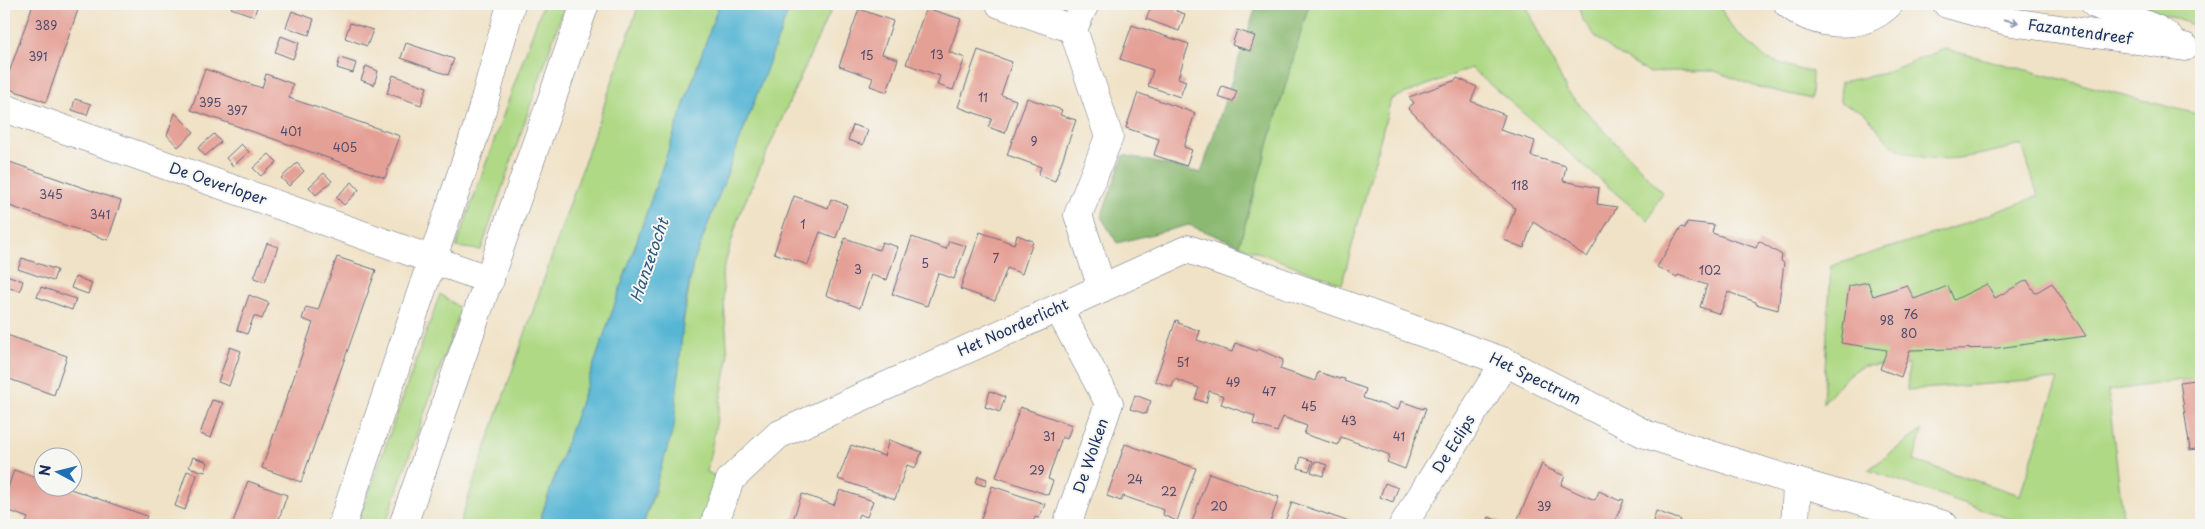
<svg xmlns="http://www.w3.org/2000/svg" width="2205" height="529" viewBox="0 0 2205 529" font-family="'Playpen Sans',sans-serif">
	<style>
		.green { fill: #afd985; stroke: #658472 }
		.forest { fill: #8bb972; stroke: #537468 }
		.water { fill: #56b6d4; stroke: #387299 }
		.building { fill: #e5a096 }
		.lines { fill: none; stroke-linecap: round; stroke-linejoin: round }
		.minor-casing { stroke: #666e82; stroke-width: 29 }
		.major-casing { stroke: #666e82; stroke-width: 29 }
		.minor { stroke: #fff; stroke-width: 28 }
		.major { stroke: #fff; stroke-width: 28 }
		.oneway { stroke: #8d97ae }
		.labels { text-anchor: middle; stroke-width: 4; stroke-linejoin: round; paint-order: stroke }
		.number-label { font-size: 12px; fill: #4e4b6c }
		.street-label { font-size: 15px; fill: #1b2f5e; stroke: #f6f6f2 }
		.water-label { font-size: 16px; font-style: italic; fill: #2d5881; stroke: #f6f6f2 }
	</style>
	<rect width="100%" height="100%" fill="#f6f6f2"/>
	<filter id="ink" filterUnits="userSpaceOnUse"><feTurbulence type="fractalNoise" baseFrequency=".02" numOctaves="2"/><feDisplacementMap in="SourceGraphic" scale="10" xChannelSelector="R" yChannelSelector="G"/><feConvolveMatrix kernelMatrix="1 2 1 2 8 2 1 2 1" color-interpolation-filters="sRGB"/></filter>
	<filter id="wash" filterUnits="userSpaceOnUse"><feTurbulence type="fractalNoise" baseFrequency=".0096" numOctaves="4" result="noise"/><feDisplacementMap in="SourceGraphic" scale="20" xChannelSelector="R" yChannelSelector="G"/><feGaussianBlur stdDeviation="1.12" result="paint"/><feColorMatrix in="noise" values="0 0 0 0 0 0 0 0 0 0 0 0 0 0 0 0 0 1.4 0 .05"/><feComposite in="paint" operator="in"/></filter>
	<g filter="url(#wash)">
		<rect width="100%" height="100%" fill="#f0e2c6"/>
		<!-- green -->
		<g class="green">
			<polygon points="543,4 565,4 481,250 456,247"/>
			<polygon points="639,4 719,4 538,525 459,525"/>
			<polygon points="791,4 835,4 824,24 739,215 722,274 728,359 707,472 722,479 701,525 643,525 655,492 693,264"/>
			<polygon points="1309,4 1536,4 1527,9 1567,91 1662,192 1648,221 1471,68 1391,99 1342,284 1239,245"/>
			<polygon points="1578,4 1719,4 1729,25 1765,58 1797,69 1812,71 1811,99 1754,86 1715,71 1672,71 1649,73 1616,53 1597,38 1582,19"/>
			<polygon points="2138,4 2201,4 2201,28"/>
			<path d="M1945,49L2201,115V377L2108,391L2124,525H2027L1868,470L1922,430L1914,461L2020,495L2058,379L1907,390L1909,364L1863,366L1848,375L1823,403L1831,266L1961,225L2038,196L2022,145C1982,154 1930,171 1892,145C1881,137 1875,122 1865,114C1858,109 1848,106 1840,102L1841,82L1881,74Z"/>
			<polygon points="440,294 461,309 385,525 357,525"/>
		</g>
		<!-- forest -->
		<polygon class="forest" points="1257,4 1309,4 1239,245 1189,225 1117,243 1101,217 1124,155 1201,173"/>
		<!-- water -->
		<polygon class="water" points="719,4 791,4 693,264 684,311 674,427 643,525 538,525"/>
		<g id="blocks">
			<!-- building -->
			<g class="building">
				<polygon points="33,4 80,4 46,102 4,87"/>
				<polygon points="233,4 258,4 254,16 231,8"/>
				<polygon points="1152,4 1179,4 1176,11 1185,14 1179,31 1146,19"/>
				<polygon points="926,8 961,19 949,52 965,58 953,90 937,85 940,76 906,64"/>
				<polygon points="859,9 893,21 882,54 898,59 887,92 870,86 873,78 839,66"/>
				<polygon points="292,11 314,19 309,35 286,27"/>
				<polygon points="350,23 373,30 367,46 345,38"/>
				<polygon points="1132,25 1189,44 1178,78 1186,81 1180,97 1148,86 1153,70 1120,59"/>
				<polygon points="1237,30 1255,36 1250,51 1232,45"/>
				<polygon points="281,36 299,43 293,59 275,52"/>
				<polygon points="406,43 454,59 448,75 401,58"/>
				<polygon points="978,50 1012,62 1001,95 1016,100 1005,133 988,127 992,119 958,107"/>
				<polygon points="340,58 356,63 353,73 337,68"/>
				<polygon points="366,66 378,71 374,85 361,80"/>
				<polygon points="205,69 262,88 266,74 293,84 289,98 400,136 385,178 191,110"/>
				<polygon points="393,75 427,87 421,105 387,93"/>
				<polygon points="1457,78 1477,87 1471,101 1505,115 1500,130 1535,141 1531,156 1566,166 1563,181 1599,188 1597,204 1617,207 1587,257 1533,222 1524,248 1504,240 1515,208 1465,166 1408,108 1414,103 1409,97 1456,80"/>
				<polygon points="1222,86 1237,91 1233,102 1218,97"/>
				<polygon points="1138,93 1195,113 1184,147 1192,150 1186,166 1154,155 1159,139 1126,128"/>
				<polygon points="1027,98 1062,110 1060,115 1076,120 1055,181 1038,175 1041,167 1007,155"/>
				<polygon points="75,99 91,104 87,115 72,110"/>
				<polygon points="175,113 194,132 178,147 167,135"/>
				<polygon points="853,125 868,130 863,145 848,140"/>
				<polygon points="214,134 221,142 205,156 198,148"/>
				<polygon points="241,144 249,152 233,166 226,158"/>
				<polygon points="269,154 277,162 261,176 253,168"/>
				<polygon points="4,160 121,201 108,240 4,204"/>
				<polygon points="297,163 304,171 289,186 281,178"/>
				<polygon points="324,173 332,181 316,195 309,187"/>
				<polygon points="352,182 359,190 344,205 336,197"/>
				<polygon points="794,196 828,208 831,199 847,205 836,238 820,232 808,265 774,253"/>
				<polygon points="1687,222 1714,225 1712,233 1756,248 1759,241 1782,255 1781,261 1784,263 1778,310 1756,304 1756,302 1728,292 1720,314 1700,307 1707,285 1678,275 1677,277 1657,267 1681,227 1685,228"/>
				<polygon points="980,232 1014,244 1017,235 1033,241 1022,274 1007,268 995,301 960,289"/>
				<polygon points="912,237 946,249 949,241 966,246 954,279 938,273 927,306 892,294"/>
				<polygon points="845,238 879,250 882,242 898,247 887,280 871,275 860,308 826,295"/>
				<polygon points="267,243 278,247 265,282 254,278"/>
				<polygon points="337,257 376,270 301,482 262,468 313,323 302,319 306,307 318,310"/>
				<polygon points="22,258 57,270 53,281 18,269"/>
				<polygon points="4,274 23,281 20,291 4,286"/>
				<polygon points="75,277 92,283 88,294 71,288"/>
				<polygon points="2027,280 2035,293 2052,283 2086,336 1998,348 1910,350 1901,377 1880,369 1887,350 1841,343 1849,286 1868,282 1873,296 1907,285 1914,299 1948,286 1954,300 1987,284 1995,298"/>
				<polygon points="41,287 76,299 72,310 37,297"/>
				<polygon points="249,295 269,303 262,319 254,316 247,334 237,330"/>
				<polygon points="1176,320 1179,321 1178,323 1200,331 1197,340 1232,352 1235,343 1257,351 1258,349 1283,360 1280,369 1315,381 1318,372 1340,379 1340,378 1345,379 1344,381 1366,389 1363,398 1398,410 1401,401 1423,409 1424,407 1426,408 1405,469 1387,462 1390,455 1366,446 1341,437 1338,445 1304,434 1307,426 1283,417 1277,432 1253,424 1255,416 1221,404 1224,396 1209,391 1206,403 1195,399 1199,388 1175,379 1172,387 1155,381"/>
				<polygon points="4,334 67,356 54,395 4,377"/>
				<polygon points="230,347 241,351 229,386 218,382"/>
				<polygon points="2201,379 2201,448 2190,450 2180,382"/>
				<polygon points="990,391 1005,397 1000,412 985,407"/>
				<polygon points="1135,395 1151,401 1146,414 1130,409"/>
				<polygon points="212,400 223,403 211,438 200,434"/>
				<polygon points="1020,407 1072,425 1067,439 1062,437 1048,479 1053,481 1048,495 996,477"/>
				<polygon points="889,440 922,452 915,468 907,465 895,499 838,479 851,445 884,456"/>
				<polygon points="1125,444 1196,468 1177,521 1163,515 1164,510 1123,496 1121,501 1107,496"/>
				<polygon points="193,457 208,462 205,472 189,467"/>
				<polygon points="1301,457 1313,461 1309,471 1298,468"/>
				<polygon points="1315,461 1327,465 1323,476 1311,472"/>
				<polygon points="1542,464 1545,465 1544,467 1565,476 1561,485 1578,493 1595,500 1599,491 1620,501 1621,499 1624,500 1613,525 1521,525 1516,523"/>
				<polygon points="14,470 42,480 42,486 62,486 147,516 143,525 25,525 28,518 4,509 4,500"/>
				<polygon points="187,471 197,475 185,510 175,506"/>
				<polygon points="1209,473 1279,497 1269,525 1191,525"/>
				<polygon points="978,476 987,479 985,486 976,483"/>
				<polygon points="248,481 287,495 277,525 232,525"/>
				<polygon points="1385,483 1398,488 1393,502 1380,497"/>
				<polygon points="992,486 1045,504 1039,518 1035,517 1032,525 979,525"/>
				<polygon points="840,490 873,501 867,517 859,514 855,525 791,525 802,494 834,505"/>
				<polygon points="1292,502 1358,525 1284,525"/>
				<polygon points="1656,511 1681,520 1679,525 1652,525"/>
				<polygon points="1489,517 1507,525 1485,525"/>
			</g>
		</g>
	</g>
	<g filter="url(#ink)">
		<use href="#blocks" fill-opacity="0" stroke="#666e82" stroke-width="1"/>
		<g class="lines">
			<!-- minor casing -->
			<g class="minor-casing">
				<g id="minor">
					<polyline points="1000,4 1073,29"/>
					<polyline points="1947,4 2011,22 2185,47"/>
					<polyline points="2095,4 2156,29 2169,37"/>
					<polyline points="4,108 490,280"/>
					<polyline points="1102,288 1188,249 1505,362 1645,434 1797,482 1944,525"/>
					<polyline points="1058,308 1109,403 1067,525"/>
					<polyline points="342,525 477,128 511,4"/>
					<polyline points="714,525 730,480 778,435 1102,288 1078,215 1109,137 1073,29 1085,4"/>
					<polyline points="1403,525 1505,362"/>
					<polyline points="1795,525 1797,482"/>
				</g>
			</g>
			<!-- major casing -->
			<g class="major-casing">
				<g id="major">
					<path d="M1788,4C1816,27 1862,31 1889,4"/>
					<polyline points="403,525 585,4"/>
				</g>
			</g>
			<!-- minor -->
			<use href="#minor" class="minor"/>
			<!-- major -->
			<use href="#major" class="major"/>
		</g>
		<!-- one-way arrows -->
		<defs><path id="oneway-shaft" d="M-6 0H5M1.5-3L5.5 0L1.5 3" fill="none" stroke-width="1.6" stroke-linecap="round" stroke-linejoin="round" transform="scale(1.25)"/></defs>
		<use class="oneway" href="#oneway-shaft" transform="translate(2011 21) rotate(12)"/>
	</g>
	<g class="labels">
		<!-- number labels -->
		<g class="number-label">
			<text x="46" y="30">389</text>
			<text x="937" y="59">13</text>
			<text x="867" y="60">15</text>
			<text x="38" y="61">391</text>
			<text x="983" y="102">11</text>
			<text x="210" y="107">395</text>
			<text x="237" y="115">397</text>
			<text x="291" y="136">401</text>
			<text x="1034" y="146">9</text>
			<text x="345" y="152">405</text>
			<text x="1520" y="190">118</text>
			<text x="51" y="199">345</text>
			<text x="100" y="219">341</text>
			<text x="803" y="229">1</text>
			<text x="996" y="263">7</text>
			<text x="925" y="268">5</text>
			<text x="858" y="274">3</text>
			<text x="1710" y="275">102</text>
			<text x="1911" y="319">76</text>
			<text x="1887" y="325">98</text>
			<text x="1909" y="338">80</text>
			<text x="1183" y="367">51</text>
			<text x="1233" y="387">49</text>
			<text x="1269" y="396">47</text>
			<text x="1309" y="411">45</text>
			<text x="1349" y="425">43</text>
			<text x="1049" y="441">31</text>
			<text x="1399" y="441">41</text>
			<text x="1037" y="475">29</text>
			<text x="1135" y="484">24</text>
			<text x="1169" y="496">22</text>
			<text x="1219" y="511">20</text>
			<text x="1544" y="511">39</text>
		</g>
		<!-- street labels -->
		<g class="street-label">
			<text transform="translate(2080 32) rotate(8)" y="5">Fazantendreef</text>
			<text transform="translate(218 184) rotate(19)" y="5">De Oeverloper</text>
			<text transform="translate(1013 328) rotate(-24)" y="5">Het Noorderlicht</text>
			<text transform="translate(1535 379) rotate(26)" y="5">Het Spectrum</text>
			<text transform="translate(1454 444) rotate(-58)" y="5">De Eclips</text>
			<text transform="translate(1091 456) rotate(-71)" y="5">De Wolken</text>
		</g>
		<!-- water labels -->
		<g class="water-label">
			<text transform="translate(649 260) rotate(-71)" y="6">Hanzetocht</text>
		</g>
	</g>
	<!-- margin -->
	<rect width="2205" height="529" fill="none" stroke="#f6f6f2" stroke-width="20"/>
	<!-- north arrow -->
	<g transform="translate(58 472) rotate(277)"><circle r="24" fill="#f6f6f2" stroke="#9ea6b7"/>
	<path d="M0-4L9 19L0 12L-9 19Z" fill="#1f6fb2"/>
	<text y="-8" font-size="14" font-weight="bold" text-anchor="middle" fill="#1b2f5e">N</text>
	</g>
</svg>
